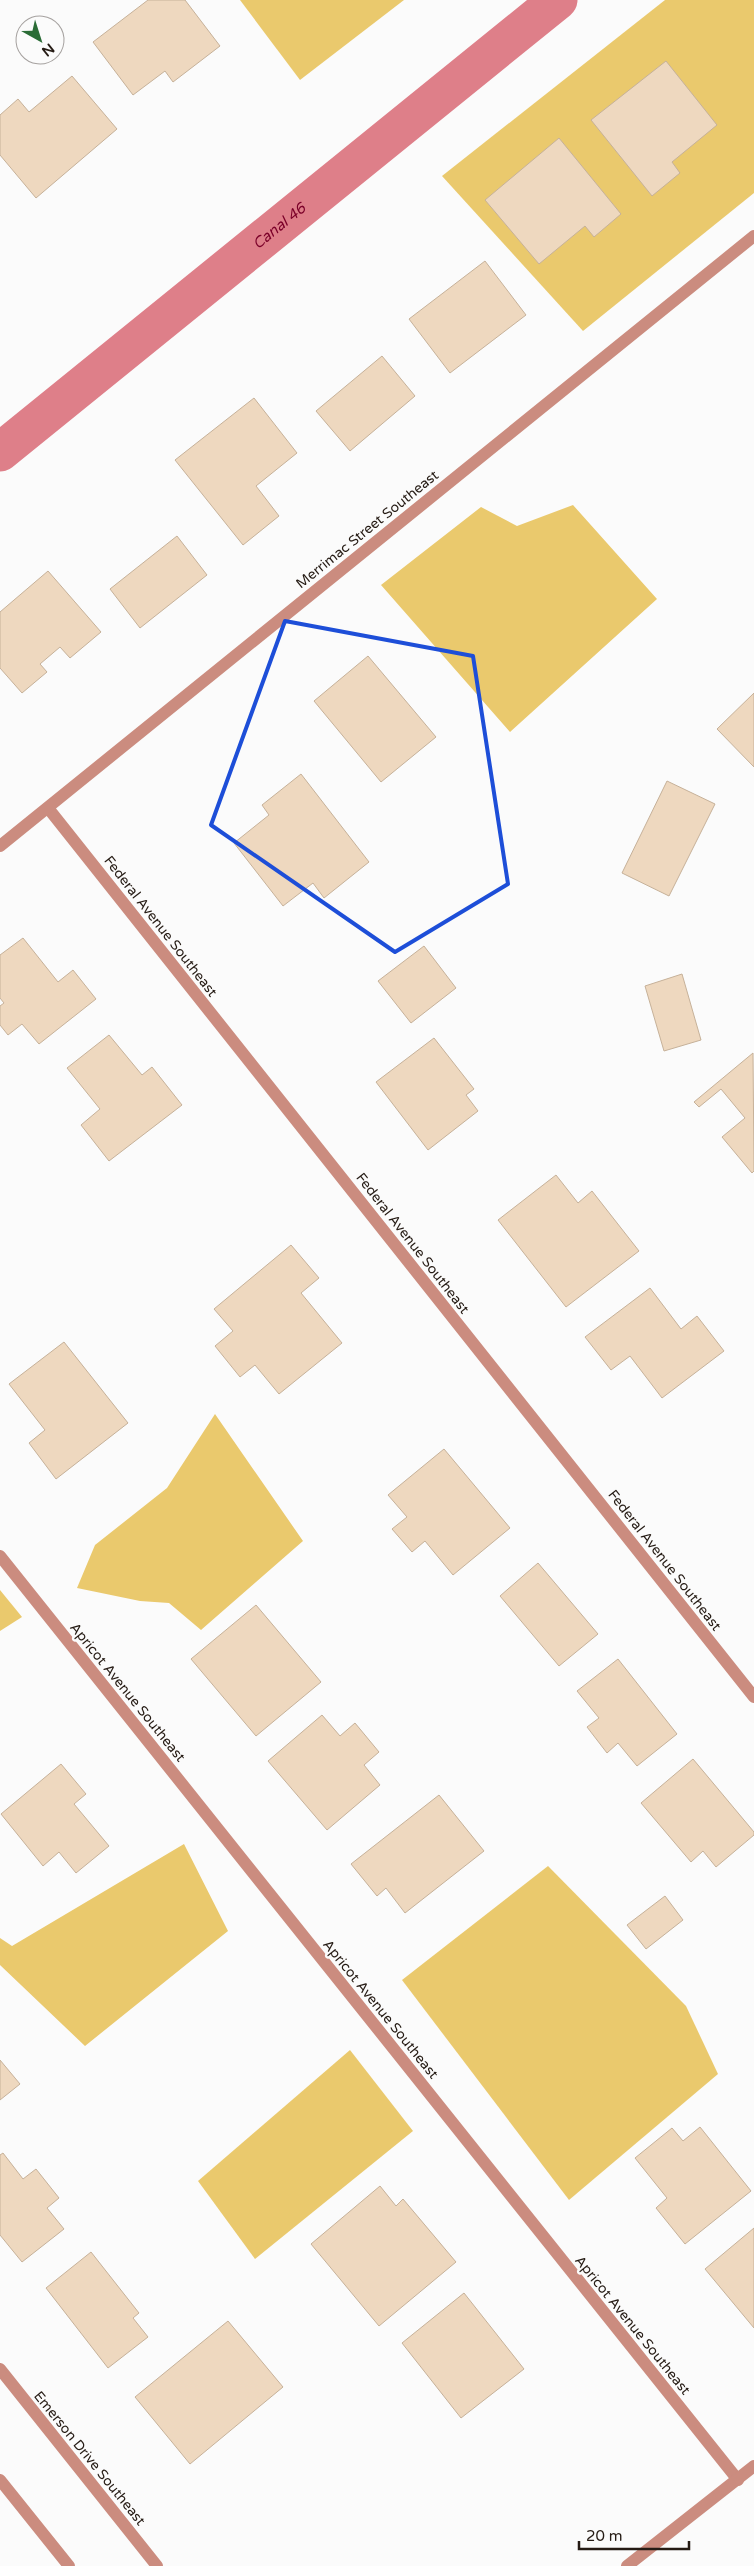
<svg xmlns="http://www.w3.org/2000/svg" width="754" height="2566" viewBox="0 0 754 2566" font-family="'Varela Round',sans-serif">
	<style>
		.forest { fill: #eac96d }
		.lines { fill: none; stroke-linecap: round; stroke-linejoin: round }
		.canal { stroke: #de7f89; stroke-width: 39 }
		.building { fill: #eed8bf; stroke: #c6b199 }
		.minor { stroke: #cb8c7f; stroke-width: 12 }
		.marked { fill: none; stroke: #1d4ed8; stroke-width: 4; stroke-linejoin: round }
		.labels { text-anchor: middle; stroke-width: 5; stroke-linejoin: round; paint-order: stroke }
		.street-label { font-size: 14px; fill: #251b14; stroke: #fbfbfb }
		.water-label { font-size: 15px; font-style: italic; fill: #7b0129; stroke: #fbfbfb }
	</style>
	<rect width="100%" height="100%" fill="#fbfbfb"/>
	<!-- forest -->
	<g class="forest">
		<polygon points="240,0 404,0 300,80"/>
		<polygon points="665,0 754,0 754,193 583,331 442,176"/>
		<polygon points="573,505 657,599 510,732 381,585 481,507 517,526"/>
		<polygon points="215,1414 303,1541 201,1630 169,1603 140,1601 77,1588 95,1545 167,1488"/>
		<polygon points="0,1590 22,1617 0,1631"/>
		<polygon points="184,1844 228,1931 85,2046 0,1965 0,1938 12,1946"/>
		<polygon points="548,1866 686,2006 718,2074 569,2200 402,1980"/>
		<polygon points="350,2050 413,2131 255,2259 198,2181"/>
	</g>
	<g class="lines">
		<!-- canal -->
		<path class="canal" id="s1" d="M0,452L558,0"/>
	</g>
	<!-- building -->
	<g class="building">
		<polygon points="148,0 185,0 220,46 173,82 165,71 133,95 93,42"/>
		<polygon points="666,61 717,125 672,162 680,173 652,196 591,120"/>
		<polygon points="72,76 117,129 36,198 0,155 0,115 18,99 29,112"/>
		<polygon points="559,138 621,214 594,237 585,226 539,264 485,200"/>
		<polygon points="485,261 526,315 450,373 409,319"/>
		<polygon points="382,356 415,396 350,451 316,411"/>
		<polygon points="254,398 297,453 256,486 279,516 243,545 175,460"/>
		<polygon points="177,536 207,575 140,628 110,589"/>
		<polygon points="48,571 101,632 70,658 60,647 40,664 47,672 22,693 0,668 0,612"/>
		<polygon points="368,656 436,737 381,782 314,701"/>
		<polygon points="754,693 754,767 717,729"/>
		<polygon points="301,774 369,862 324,898 313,883 283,906 234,843 269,815 262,805"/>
		<polygon points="667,781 715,804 669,896 622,873"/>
		<polygon points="23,938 58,982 73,970 96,999 39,1044 22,1024 8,1035 0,1025 0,1006 4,1003 0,998 0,955"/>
		<polygon points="424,946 456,988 411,1023 378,981"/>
		<polygon points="682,974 701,1040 664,1051 645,986"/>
		<polygon points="109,1035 142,1075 152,1067 182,1105 109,1161 81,1125 100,1109 67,1068"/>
		<polygon points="434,1038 474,1089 466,1095 478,1111 428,1150 376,1082"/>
		<polygon points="753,1053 754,1171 752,1173 722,1137 745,1118 721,1089 699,1107 694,1102"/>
		<polygon points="556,1175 578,1203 592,1191 639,1251 566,1307 498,1220"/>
		<polygon points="291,1245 319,1278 301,1293 342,1343 279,1394 255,1365 240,1377 215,1346 233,1331 214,1309"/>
		<polygon points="650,1288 681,1329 697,1316 724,1351 662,1398 630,1356 611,1370 585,1337"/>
		<polygon points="64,1342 128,1423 56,1479 29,1443 45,1430 9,1384"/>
		<polygon points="444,1449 510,1528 453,1575 425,1541 412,1552 392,1529 407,1517 388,1495"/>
		<polygon points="538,1563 598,1634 559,1666 500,1596"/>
		<polygon points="256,1605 321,1682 256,1736 191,1659"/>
		<polygon points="618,1659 677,1734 637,1766 618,1743 607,1753 587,1727 599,1718 577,1691"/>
		<polygon points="322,1715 340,1736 355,1723 379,1752 364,1765 380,1785 327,1830 268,1761"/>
		<polygon points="693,1759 754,1832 754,1835 716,1867 703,1851 691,1862 641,1803"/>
		<polygon points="61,1764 86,1794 74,1804 109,1846 76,1873 59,1852 43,1866 1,1814"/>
		<polygon points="439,1795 484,1851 405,1913 386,1888 377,1896 351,1864"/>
		<polygon points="665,1896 683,1920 646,1949 627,1925"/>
		<polygon points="0,2060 20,2084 0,2100"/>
		<polygon points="700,2127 751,2191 685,2244 656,2208 667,2198 635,2158 672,2128 683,2141"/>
		<polygon points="3,2153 23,2179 36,2169 59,2198 47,2208 64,2229 22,2262 0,2235 0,2155"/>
		<polygon points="380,2186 396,2206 403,2199 456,2262 379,2326 311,2244"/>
		<polygon points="754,2228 754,2328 705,2269"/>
		<polygon points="91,2252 139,2313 133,2318 148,2337 108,2368 46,2288"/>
		<polygon points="464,2293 524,2369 461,2418 402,2343"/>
		<polygon points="228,2321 283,2387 190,2464 135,2397"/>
	</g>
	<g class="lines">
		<!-- minor -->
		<g class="minor">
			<polyline points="48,808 754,1697"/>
			<polyline points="0,846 754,236"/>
			<polyline points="0,1556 738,2480"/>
			<polyline points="0,2369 157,2566"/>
			<polyline points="0,2480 69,2566"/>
			<polyline points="627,2566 754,2466"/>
		</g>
	</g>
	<!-- marked area -->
	<path class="marked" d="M285,621L473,656L508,884L395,952L211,825Z"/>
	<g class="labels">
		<!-- street labels -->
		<g class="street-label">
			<text transform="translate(367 529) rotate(-39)" y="5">Merrimac Street Southeast</text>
			<text transform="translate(161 926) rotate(52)" y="5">Federal Avenue Southeast</text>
			<text transform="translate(413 1243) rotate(52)" y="5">Federal Avenue Southeast</text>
			<text transform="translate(665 1560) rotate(52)" y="5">Federal Avenue Southeast</text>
			<text transform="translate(128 1692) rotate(51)" y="5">Apricot Avenue Southeast</text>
			<text transform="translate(381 2009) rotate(51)" y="5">Apricot Avenue Southeast</text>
			<text transform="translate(633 2325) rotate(51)" y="5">Apricot Avenue Southeast</text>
			<text transform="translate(90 2458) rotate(51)" y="5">Emerson Drive Southeast</text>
		</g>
		<!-- water labels -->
		<g class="water-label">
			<text dy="5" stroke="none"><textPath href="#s1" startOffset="359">Canal 46</textPath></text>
		</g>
	</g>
	<!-- north arrow -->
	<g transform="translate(40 40) rotate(141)"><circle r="24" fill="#fbfbfb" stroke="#a5a19f"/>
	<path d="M0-4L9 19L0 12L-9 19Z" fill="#2a6c36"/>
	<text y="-8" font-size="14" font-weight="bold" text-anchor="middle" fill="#251b14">N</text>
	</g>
	<!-- scale -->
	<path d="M579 2541v8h110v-8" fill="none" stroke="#251b14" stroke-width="2.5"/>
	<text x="586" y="2541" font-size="15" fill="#251b14" stroke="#fbfbfb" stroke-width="4" paint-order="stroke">20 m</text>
</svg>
